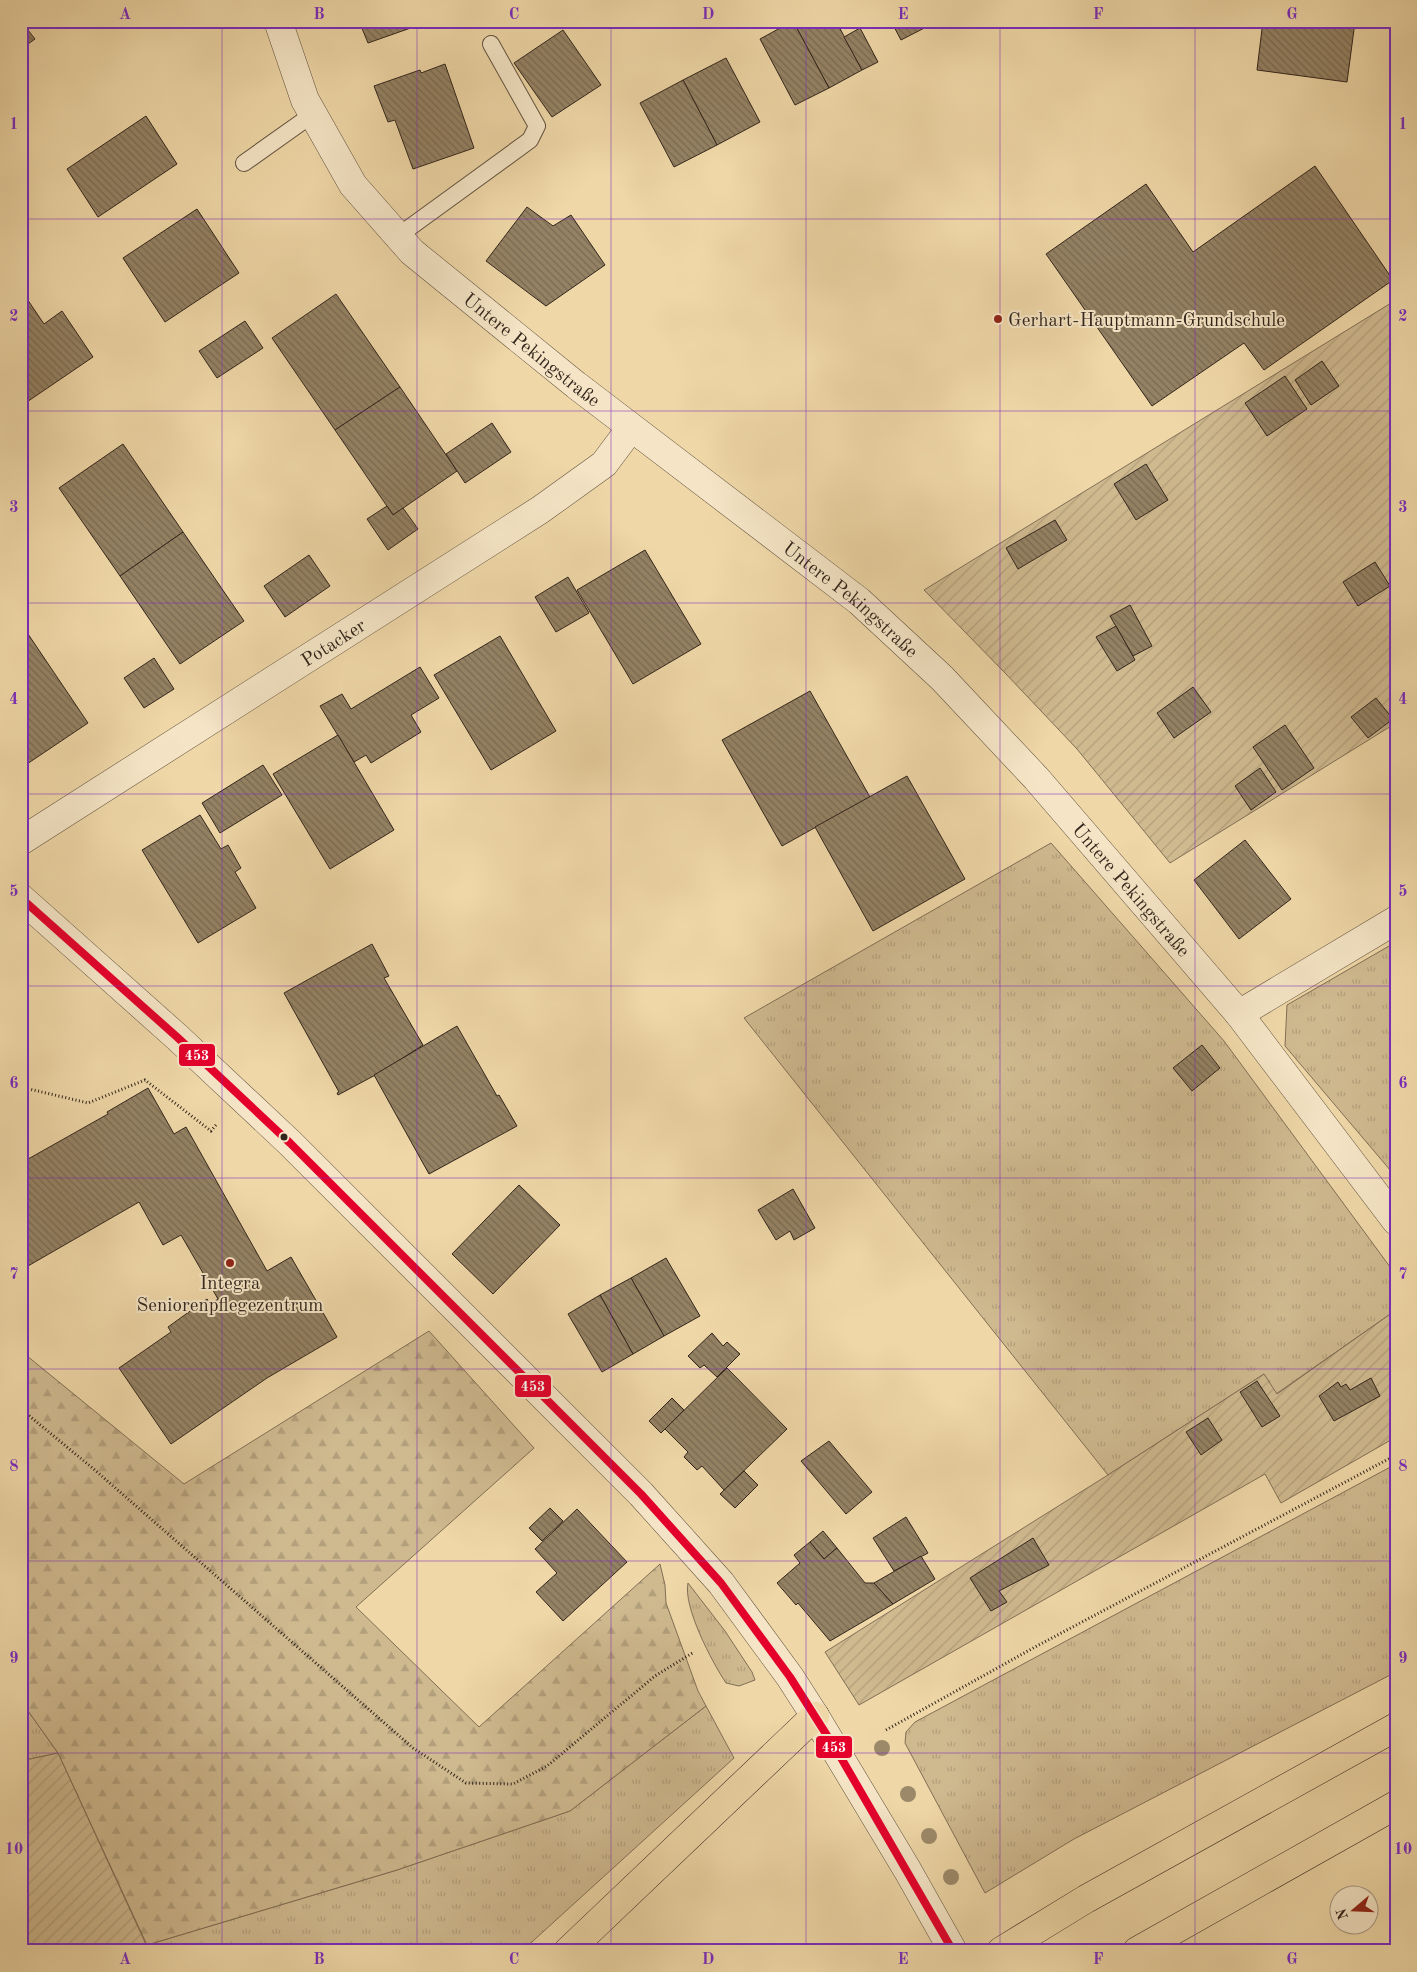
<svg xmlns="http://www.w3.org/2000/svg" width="1417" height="1972" viewBox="0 0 1417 1972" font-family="'Old Standard TT',serif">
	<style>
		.grass { fill: url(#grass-tufts); stroke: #806f56 }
		.forest { fill: url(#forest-firs); stroke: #806f56 }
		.garden { fill: url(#garden-furrows); stroke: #806f56 }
		.building { fill: url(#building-back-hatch); stroke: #32251c }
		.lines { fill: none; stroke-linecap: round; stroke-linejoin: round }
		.service-casing { stroke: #61523f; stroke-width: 18 }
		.minor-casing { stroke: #61523f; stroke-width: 29 }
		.tertiary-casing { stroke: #61523f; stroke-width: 29 }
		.trunk-casing { stroke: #32251c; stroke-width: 29 }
		.path { stroke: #32251c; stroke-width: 3; stroke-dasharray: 1 2.5; stroke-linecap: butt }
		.service { stroke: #f5e5c6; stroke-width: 16 }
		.minor { stroke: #f5e5c6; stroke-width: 28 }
		.tertiary { stroke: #f5e5c6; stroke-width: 28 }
		.trunk { stroke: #efd7a7; stroke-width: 28 }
		.bus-1-casing { stroke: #f5e5c6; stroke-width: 11 }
		.bus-1 { stroke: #e4002b; stroke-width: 8 }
		.tree { fill: #9c896a }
		.grid { fill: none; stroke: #7b2cbf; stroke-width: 1; stroke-opacity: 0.55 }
		.poi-dot { fill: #8f2418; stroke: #f5e5c6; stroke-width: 2 }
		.bus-dot { fill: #32251c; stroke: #f5e5c6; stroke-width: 2 }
		.labels { text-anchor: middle; stroke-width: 4; stroke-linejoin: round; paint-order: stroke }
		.poi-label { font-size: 19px; fill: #32251c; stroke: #f5e5c6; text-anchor: start }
		.street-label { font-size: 19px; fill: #32251c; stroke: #f5e5c6 }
		.line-badge { stroke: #f5e5c6; stroke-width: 2 }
		.badge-label { font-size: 14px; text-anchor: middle; font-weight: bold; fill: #fff }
		.neatline { fill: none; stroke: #7b2cbf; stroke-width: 2 }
		.grid-label { font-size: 16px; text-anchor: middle; font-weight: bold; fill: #7b2cbf }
	</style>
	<defs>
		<pattern id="grass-tufts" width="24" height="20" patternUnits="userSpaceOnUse" patternTransform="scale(1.25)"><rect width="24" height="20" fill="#cfb98f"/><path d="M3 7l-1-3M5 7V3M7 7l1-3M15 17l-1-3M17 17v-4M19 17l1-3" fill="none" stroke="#b29f7b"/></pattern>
		<pattern id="forest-firs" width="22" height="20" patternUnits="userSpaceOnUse" patternTransform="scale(1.25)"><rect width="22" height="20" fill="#cfb98f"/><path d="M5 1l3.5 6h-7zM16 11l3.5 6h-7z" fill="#b29f7b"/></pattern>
		<pattern id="garden-furrows" width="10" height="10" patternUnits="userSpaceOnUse" patternTransform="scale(1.25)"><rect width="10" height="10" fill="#cfb98f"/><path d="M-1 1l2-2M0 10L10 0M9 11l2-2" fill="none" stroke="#b29f7b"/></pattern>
		<pattern id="building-back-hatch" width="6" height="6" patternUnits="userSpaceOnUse" patternTransform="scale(1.25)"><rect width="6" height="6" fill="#948264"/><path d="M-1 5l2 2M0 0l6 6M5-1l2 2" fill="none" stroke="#796a52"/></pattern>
	</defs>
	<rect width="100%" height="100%" fill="#efd7a7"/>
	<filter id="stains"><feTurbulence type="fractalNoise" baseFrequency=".004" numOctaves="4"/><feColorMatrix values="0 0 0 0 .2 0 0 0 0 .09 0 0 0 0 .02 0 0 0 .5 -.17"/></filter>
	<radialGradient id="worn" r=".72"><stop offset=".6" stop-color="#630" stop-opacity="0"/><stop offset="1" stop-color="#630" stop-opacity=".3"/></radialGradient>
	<!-- grass -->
	<g class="grass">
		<polygon points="1051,843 1224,1041 1396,1275 1396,1310 1276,1394 1264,1374 1108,1475 744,1018"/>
		<polygon points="1396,942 1396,1177 1285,1046 1287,1005"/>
		<polygon points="1396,1464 1396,1672 1074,1839 985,1893 905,1743 906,1732 915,1722"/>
		<path d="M688,1583L725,1631L752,1672L755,1680L739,1686L726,1683C712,1662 683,1607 688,1583Z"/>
		<polygon points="21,1701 58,1753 21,1761"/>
		<polygon points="706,1706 734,1758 522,1951 149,1951 147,1945 397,1870 570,1811"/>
	</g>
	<!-- forest -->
	<polygon class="forest" points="429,1331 534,1448 356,1607 479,1727 660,1564 665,1585 666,1603 698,1691 706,1706 570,1811 397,1870 147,1945 58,1753 21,1701 21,1351 184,1484"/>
	<!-- garden -->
	<g class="garden">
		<polygon points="1396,300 1396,723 1170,863 1077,749 1006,674 924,590"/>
		<polygon points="1396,1310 1396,1437 1281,1503 1265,1474 859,1705 825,1652 1108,1475 1264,1374 1277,1394"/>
		<polygon points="58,1753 149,1951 21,1951 21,1761"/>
	</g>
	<!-- building -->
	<g class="building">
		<polygon points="21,21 35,39 21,49"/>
		<polygon points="359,21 421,21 422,24 368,43"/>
		<polygon points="793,21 836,21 862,70 829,88"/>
		<polygon points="793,21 829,88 795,105 760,39"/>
		<polygon points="891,21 938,21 901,40"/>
		<polygon points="1263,21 1355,22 1347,82 1257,70"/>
		<polygon points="860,28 878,62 862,70 844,37"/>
		<polygon points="563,30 601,85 552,117 514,63"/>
		<polygon points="726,58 760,122 717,145 683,80"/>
		<polygon points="445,64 474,148 413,169 395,120 388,122 374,86 420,70 421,73"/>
		<polygon points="683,80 717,145 674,167 640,103"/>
		<polygon points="146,116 177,164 98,217 67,169"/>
		<polygon points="1315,166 1393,280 1264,370 1244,343 1152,406 1046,254 1146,184 1193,252"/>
		<polygon points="527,207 553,226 571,215 605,265 546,306 486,261"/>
		<polygon points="197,209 239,273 165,322 123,258"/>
		<polygon points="21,290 44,324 62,311 93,357 21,406"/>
		<polygon points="336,294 400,387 335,430 272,338"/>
		<polygon points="245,321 263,348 217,378 199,351"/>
		<polygon points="1322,361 1339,386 1311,405 1295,380"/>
		<polygon points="1285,376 1307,409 1267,436 1245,403"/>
		<polygon points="400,387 457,471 393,515 335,430"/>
		<polygon points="492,423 511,452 465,483 446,454"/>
		<polygon points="123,444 183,532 120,576 59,488"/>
		<polygon points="1146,464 1168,500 1136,520 1114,484"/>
		<polygon points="387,506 393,515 403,508 418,529 388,550 367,519"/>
		<polygon points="1055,520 1067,540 1018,569 1006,548"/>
		<polygon points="183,532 244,621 180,664 120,576"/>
		<polygon points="645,550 701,644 633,684 577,590"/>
		<polygon points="309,555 330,586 285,617 264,586"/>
		<polygon points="1375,562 1390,586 1358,606 1343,582"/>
		<polygon points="568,577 589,613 556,632 535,597"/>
		<polygon points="1130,605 1152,646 1133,656 1110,616"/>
		<polygon points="1116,626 1135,660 1117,671 1096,637"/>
		<polygon points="28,634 88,723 24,766 21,761 21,639"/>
		<polygon points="500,636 556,731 491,770 434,675"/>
		<polygon points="154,658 174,689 144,708 124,678"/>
		<polygon points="420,667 439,698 411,715 421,732 371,763 366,755 354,762 320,706 342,694 351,709"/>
		<polygon points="1193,687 1211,712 1174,738 1157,713"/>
		<polygon points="810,691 870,797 782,846 722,740"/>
		<polygon points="1376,698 1393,719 1368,738 1351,717"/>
		<polygon points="1285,725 1314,768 1282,790 1253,747"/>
		<polygon points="338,735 394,830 330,869 273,774"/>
		<polygon points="263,765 282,795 220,833 202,803"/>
		<polygon points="1260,768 1276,792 1251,810 1235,786"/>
		<polygon points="907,776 965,879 873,931 815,827"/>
		<polygon points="200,815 221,849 228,845 241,868 235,872 256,908 198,943 142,850"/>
		<polygon points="1245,840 1291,899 1239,939 1194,880"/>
		<polygon points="372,944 389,976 384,978 423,1045 381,1072 338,1095 337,1093 339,1092 284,993"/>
		<polygon points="457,1026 497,1096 499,1095 517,1126 429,1174 374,1075"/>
		<polygon points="1202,1045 1220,1068 1192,1091 1173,1068"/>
		<polygon points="148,1088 174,1134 186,1127 267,1271 291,1257 337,1337 267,1378 171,1444 119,1368 171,1332 168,1327 207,1299 211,1304 218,1299 181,1235 163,1245 139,1202 21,1270 21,1163 108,1114 107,1112"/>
		<polygon points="519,1185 560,1225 493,1294 452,1254"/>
		<polygon points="793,1189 815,1228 794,1240 790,1231 776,1240 758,1210"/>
		<polygon points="666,1258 700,1316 664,1336 631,1278"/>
		<polygon points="631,1278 664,1336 633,1354 600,1295"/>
		<polygon points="600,1295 633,1354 602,1372 568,1314"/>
		<polygon points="712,1333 723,1346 727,1342 740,1354 717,1377 704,1365 700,1368 688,1356"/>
		<polygon points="727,1368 787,1429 724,1490 702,1466 697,1470 684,1457 688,1452 665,1429"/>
		<polygon points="1371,1378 1380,1396 1334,1421 1319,1396 1338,1382 1341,1387 1346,1384 1350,1390"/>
		<polygon points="1257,1381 1280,1416 1262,1427 1240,1392"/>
		<polygon points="672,1398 684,1410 661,1433 649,1421"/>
		<polygon points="1208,1418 1222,1440 1201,1455 1186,1432"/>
		<polygon points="829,1441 872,1492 846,1514 801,1461"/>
		<polygon points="744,1471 758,1485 735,1508 720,1494"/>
		<polygon points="550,1508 563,1521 542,1541 529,1528"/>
		<polygon points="577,1509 627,1562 563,1621 536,1592 557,1573 535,1549"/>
		<polygon points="906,1517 928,1553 894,1571 873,1538"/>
		<polygon points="823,1531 837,1548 824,1559 810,1542"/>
		<polygon points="1033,1538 1049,1565 999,1591 1007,1602 991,1611 970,1578"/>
		<polygon points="810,1542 824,1559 837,1548 865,1583 874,1583 893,1604 830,1641 798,1603 796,1605 777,1583 800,1563 794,1555"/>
		<polygon points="921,1556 935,1579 893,1604 874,1583"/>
	</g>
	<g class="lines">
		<!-- service casing -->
		<g class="service-casing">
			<g id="service">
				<polyline points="244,163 313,114"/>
				<polyline points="398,236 530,140 537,126 491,44"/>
			</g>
		</g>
		<!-- minor casing -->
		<g class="minor-casing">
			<g id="minor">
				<path id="s1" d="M278,21L305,100L353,185L412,252L576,385L859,601L942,678L1036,778L1239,1014L1396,1221"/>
				<path id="s2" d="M21,841L540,510L604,464L631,428"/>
				<polyline points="21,898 177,1037 290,1143 641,1494 721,1583 790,1677 815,1716"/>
				<polyline points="1239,1014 1396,920"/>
			</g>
		</g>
		<!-- tertiary casing -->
		<g class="tertiary-casing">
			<polyline id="tertiary" points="815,1716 908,1871 953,1951"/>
		</g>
		<!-- trunk casing -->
		<g class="trunk-casing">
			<g id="trunk">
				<polyline points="568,1951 815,1716"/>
				<polyline points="1001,1951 1086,1899 1396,1727"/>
				<polyline points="1137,1951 1396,1805"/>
			</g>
		</g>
		<!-- path -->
		<g class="path">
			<polyline points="21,1087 88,1103 145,1080 211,1131 216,1125"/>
			<polyline points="21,1409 96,1471 413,1748 466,1783 513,1784 547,1766 655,1676 694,1652"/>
			<polyline points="886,1730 1035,1647 1396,1455"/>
		</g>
		<!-- service -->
		<use href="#service" class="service"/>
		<!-- minor -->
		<use href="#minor" class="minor"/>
		<!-- tertiary -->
		<use href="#tertiary" class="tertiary"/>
		<!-- trunk -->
		<use href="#trunk" class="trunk"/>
		<!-- bus-1 casing -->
		<g class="bus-1-casing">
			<polyline id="bus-1" points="21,898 177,1037 290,1143 641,1494 721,1583 790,1677 840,1756 953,1951"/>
		</g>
		<!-- bus-1 -->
		<use href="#bus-1" class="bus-1"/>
	</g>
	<!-- trees -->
	<g class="tree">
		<circle cx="882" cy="1748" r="8"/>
		<circle cx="908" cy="1794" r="8"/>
		<circle cx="929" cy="1836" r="8"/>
		<circle cx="951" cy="1877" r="8"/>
	</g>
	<!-- grid -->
	<path class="grid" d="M222,21V1951M417,21V1951M611,21V1951M806,21V1951M1000,21V1951M1195,21V1951M21,219H1396M21,411H1396M21,603H1396M21,794H1396M21,986H1396M21,1178H1396M21,1369H1396M21,1561H1396M21,1753H1396"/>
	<!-- markers -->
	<g class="poi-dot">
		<circle cx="998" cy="319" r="5"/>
		<circle cx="230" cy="1263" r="5"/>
	</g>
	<circle class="bus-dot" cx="284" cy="1137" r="4.5"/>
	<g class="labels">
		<!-- poi labels -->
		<g class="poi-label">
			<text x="1008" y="326">Gerhart-Hauptmann-Grundschule</text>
			<text x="230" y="1289" text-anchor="middle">Integra<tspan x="230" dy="22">Seniorenpflegezentrum</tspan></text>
		</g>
		<!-- street labels -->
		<g class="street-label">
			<text dy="7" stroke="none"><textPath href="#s1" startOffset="425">Untere Pekingstraße</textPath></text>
			<text dy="7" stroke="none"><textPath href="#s1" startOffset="830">Untere Pekingstraße</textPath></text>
			<text dy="7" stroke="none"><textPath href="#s2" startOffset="370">Potacker</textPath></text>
			<text dy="7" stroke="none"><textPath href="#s1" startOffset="1235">Untere Pekingstraße</textPath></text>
		</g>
	</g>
	<g class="line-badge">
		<rect x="178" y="1043" width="38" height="24" rx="5" fill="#e4002b"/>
		<rect x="514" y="1374" width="38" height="24" rx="5" fill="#e4002b"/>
		<rect x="815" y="1735" width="38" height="24" rx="5" fill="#e4002b"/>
	</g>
	<g class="badge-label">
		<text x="197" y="1060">453</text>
		<text x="533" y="1391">453</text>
		<text x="834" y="1752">453</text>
	</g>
	<!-- margin -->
	<rect width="1417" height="1972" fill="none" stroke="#efd7a7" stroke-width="55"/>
	<!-- north arrow -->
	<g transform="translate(1354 1910) rotate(251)"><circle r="24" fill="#f5e5c6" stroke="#a79882"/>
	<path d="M0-4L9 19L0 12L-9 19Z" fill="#8f2418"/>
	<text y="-8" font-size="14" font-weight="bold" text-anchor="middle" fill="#32251c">N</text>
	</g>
	<rect x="28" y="28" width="1362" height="1916" class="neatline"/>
	<g class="grid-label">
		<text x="125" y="19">A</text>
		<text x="319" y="19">B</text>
		<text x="514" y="19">C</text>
		<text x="708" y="19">D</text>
		<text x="903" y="19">E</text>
		<text x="1098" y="19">F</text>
		<text x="1292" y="19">G</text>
		<text x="14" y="129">1</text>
		<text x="1403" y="129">1</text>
		<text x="14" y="321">2</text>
		<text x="1403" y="321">2</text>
		<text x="14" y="512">3</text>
		<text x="1403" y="512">3</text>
		<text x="14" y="704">4</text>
		<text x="1403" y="704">4</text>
		<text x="14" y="896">5</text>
		<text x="1403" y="896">5</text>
		<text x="14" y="1088">6</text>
		<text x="1403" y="1088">6</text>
		<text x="14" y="1279">7</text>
		<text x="1403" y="1279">7</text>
		<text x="14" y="1471">8</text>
		<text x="1403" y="1471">8</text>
		<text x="14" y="1663">9</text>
		<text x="1403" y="1663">9</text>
		<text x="14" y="1854">10</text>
		<text x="1403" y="1854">10</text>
		<text x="125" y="1964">A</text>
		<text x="319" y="1964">B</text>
		<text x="514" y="1964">C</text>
		<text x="708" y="1964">D</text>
		<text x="903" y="1964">E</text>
		<text x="1098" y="1964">F</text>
		<text x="1292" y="1964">G</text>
	</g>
	<rect width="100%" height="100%" filter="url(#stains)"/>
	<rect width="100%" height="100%" fill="url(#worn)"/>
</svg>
